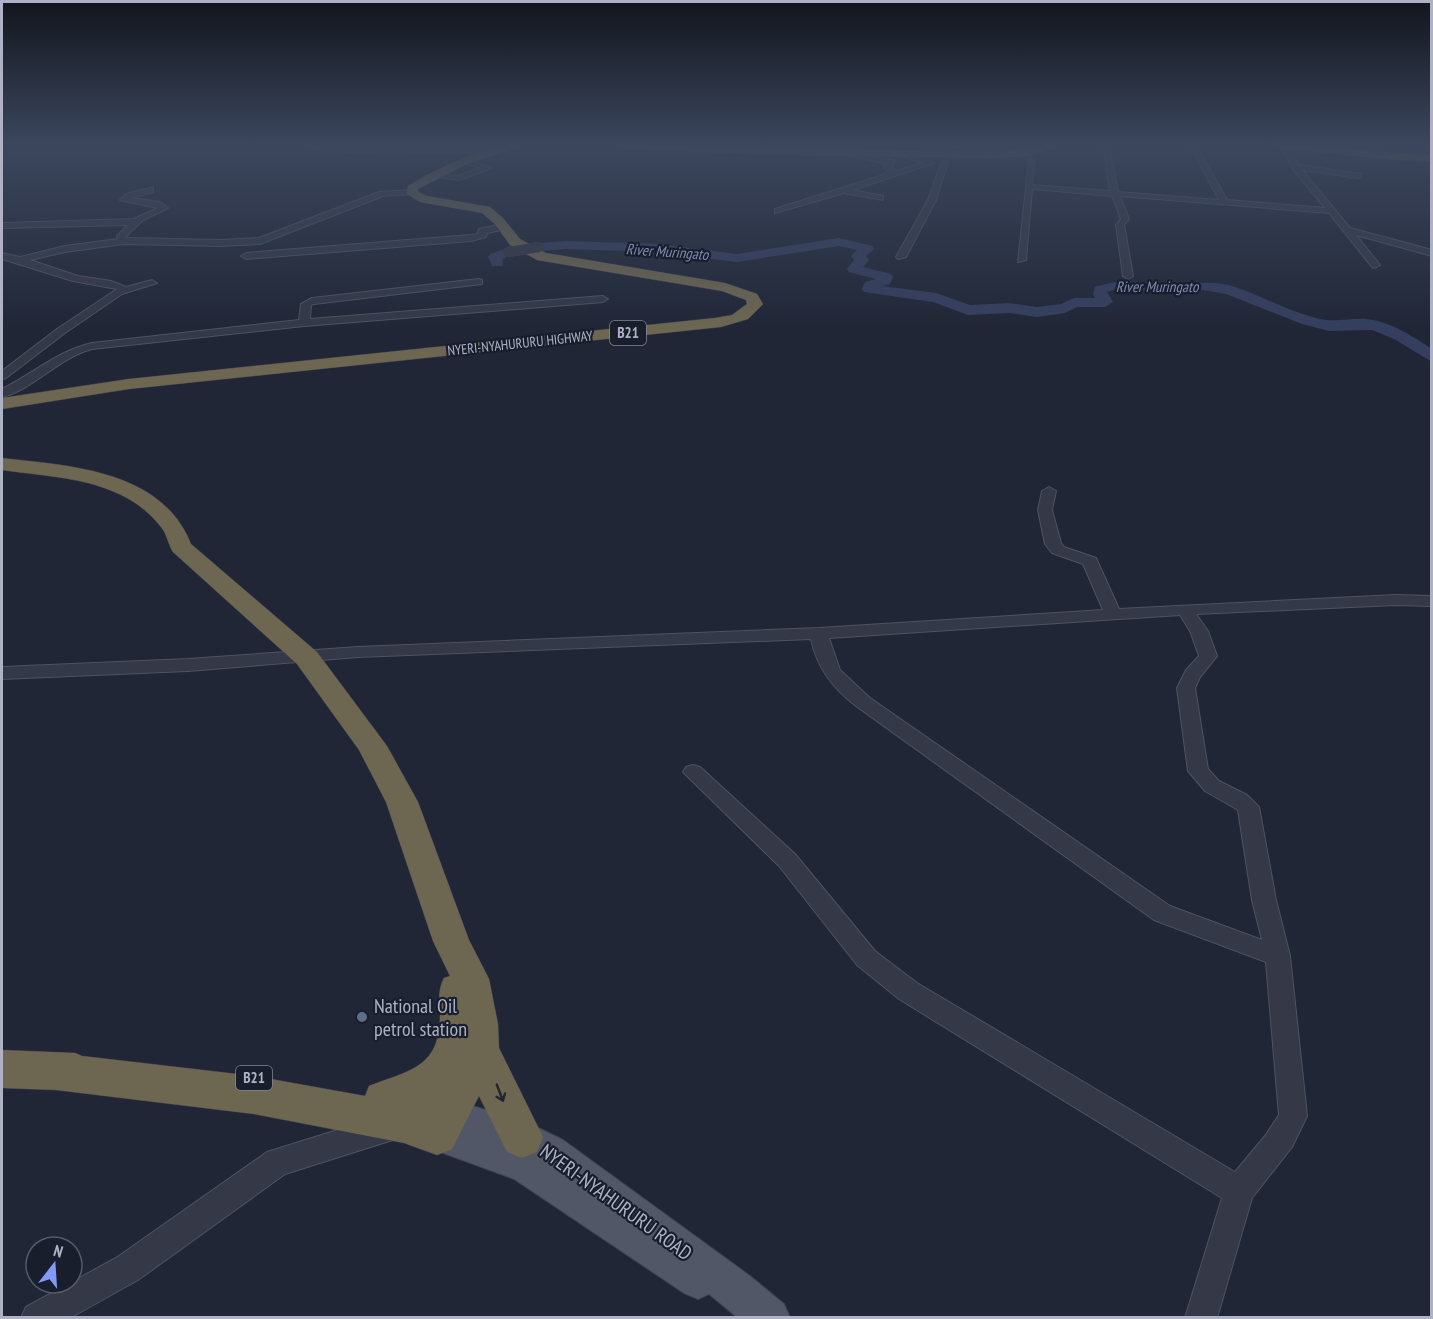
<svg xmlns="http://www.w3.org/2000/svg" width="1433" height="1319" viewBox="0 0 1433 1319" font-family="'PT Sans Narrow',sans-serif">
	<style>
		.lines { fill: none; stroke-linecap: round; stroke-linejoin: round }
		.river { fill: #343e5e; fill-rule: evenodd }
		.minor-casing { stroke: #4e5362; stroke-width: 2 }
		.major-casing { stroke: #3d4251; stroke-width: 2 }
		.highway-casing { stroke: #3b404f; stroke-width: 1 }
		.minor { fill: #343847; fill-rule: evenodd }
		.major { fill: #525767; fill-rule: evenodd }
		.highway { fill: #6d6751; fill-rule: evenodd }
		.minor-bridge-casing { stroke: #4e5362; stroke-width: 10; stroke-linecap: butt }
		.minor-bridge { stroke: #343847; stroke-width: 10 }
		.oneway { stroke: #212530 }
		.service-dot { fill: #5c6f8a; stroke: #191e2c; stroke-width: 2 }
		.labels { text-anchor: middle; stroke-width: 4.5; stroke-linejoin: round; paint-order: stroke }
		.far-street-label { font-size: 14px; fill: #aeb2c4; stroke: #191e2c }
		.far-water-label { font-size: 15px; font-style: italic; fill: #7e8bb1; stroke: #191e2c }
		.shield { fill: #191e2c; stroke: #818696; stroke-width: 1.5 }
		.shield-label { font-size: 15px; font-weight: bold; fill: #aeb2c4 }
		.near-poi-label { font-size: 20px; fill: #aeb2c4; stroke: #191e2c; text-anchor: start }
		.near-street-label { font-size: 20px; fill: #aeb2c4; stroke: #191e2c }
	</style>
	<rect width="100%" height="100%" fill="#202636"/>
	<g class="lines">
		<!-- river -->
		<g class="river">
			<path d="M839,238L872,246L874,249L866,256L869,260L863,267L891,274L893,277L890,284L882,286L936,293L970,305L1009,303L1037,307L1061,304L1074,298H1095L1093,294L1095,287C1122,278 1144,283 1171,284C1193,284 1214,280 1235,287C1262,296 1288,311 1316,318C1333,323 1348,318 1366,319C1390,321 1412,336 1432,349V362L1394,339L1372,330L1329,331L1302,324L1226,294L1203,290L1172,292L1116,289L1107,292L1113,302L1105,307H1077L1065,313L1037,317L1009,313L968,315L933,302L864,292L862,289L865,282L876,279L849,272L847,269L854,260L851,256L857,250L839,246L737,262L657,252L567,249L539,251L532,247L539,243L567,241L657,244L737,254Z"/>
			<polygon points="508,248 513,249 515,252 503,259 502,266 492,266 488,257 490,254"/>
		</g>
		<!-- minor casing -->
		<g class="minor-casing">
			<g id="minor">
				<polygon points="301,145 372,149 497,148 500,150 497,152 372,153 325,151"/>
				<polygon points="800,145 841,145 860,148 857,150"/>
				<polygon points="1103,145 1109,145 1118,192 1219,200 1190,145 1196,145 1227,200 1325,208 1293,169 1280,145 1286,145 1299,165 1362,174 1359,178 1302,170 1350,228 1432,250 1432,256 1356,235 1380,265 1375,268 1372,267 1329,213 1120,196 1129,219 1124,225 1133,276 1128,279 1123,276 1116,225 1121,219 1112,196 1032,189 1026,260 1018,262 1030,150 1035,151 1032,185 1110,191"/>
				<polygon points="845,151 895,161 892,167 896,171 923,163 901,155 903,152 934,163 853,190 883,196 883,200 844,193 775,213 775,209 880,176 888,171 884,167 887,164 843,154"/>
				<polygon points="947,153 950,155 936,200 906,257 898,259 896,257 928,200 944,155"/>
				<polygon points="466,160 492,168 459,180 430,176 434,174 458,176 481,168 464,163"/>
				<polygon points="150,188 153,188 153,192 131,198 160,202 168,208 143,220 126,236 127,238 220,240 259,238 379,192 412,190 416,192 412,194 383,196 260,244 220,246 124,244 65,252 30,260 78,276 111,281 126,287 152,280 157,283 122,294 65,333 6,378 2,379 2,371 57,329 117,289 73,281 2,259 2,253 20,257 65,246 118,239 117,236 128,225 2,228 2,223 134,219 158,208 120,200 126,194"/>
				<polygon points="503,224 507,227 506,229 487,233 486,237 471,241 246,259 241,256 246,253 471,235 478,234 479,229"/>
				<path d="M479,279L482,280V284L314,304L311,305L310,319L603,296L608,299L603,302L304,326L92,349C58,358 33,390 2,397V389C33,374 57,351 92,343L299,320L301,304L312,298Z"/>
				<path d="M1049,487L1056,491L1052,510L1061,543L1064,547L1096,558L1119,609L1395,595L1432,596V606L1395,605L1196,614L1208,631L1217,656L1200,677L1195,688L1208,769L1219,781L1247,795L1259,807L1276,900L1290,956L1307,1116L1292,1147L1252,1198L1217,1318H1185L1222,1198L899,999L857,965L779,866L683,772L686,767L693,765L700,767L795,854L875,951L917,983L1235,1172L1265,1136L1279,1115L1266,962L1154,920L856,706C833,688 817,668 811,639L358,657L188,671L2,679V667L188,659L358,647L819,628L1103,610L1083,564L1052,553L1045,544L1038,510L1042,491ZM1180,615L1190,631L1199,656L1186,670L1177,688L1188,771L1205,791L1238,810L1252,900L1262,940L1170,906L870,698L840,670L829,638Z"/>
				<polygon points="389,1114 399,1118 403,1128 399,1138 285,1174 138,1280 70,1318 21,1318 26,1307 116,1258 267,1152"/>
			</g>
		</g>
		<!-- major casing -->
		<g class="major-casing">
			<polygon id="major" points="447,1099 522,1120 563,1140 750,1276 784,1304 790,1318 738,1318 709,1294 698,1299 684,1293 514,1179 424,1146 419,1134 424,1122 431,1119 429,1116 435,1104"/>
		</g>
		<!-- highway casing -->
		<g class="highway-casing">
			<g id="highway">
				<path d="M506,145H525L467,164L418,189V192L427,196L490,207L503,218L520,239L546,253L725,283L757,294L763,304L748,319L721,327L129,389L2,409V398L129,379L715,318L732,315L747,304L746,300L722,291L537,260L510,245L495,224L482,213L420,202L407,194L408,186C438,167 471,154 506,145Z"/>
				<polygon points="618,145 993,152 1060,145 1029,156 993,158 747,154 623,148"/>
				<path d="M1276,145C1328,145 1379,153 1432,155V161L1396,160L1281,148Z"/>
				<path d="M2,458C71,466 162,470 191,544L317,652L387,746L418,802L469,940L489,979L498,1024L499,1048L543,1137L537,1152L522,1158L507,1152L479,1096L452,1149L437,1155L404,1143L254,1114L56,1090L2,1088V1050L75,1053L82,1056L254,1076L365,1096L369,1086C410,1070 440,1068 440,1015C440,1000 437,992 444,978L450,976L433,941L386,802L359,750L297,664L173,552C168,544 167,534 161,527C123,478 58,478 2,470Z"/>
			</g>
		</g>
		<!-- minor -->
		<use href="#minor" class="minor"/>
		<!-- major -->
		<use href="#major" class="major"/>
		<!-- highway -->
		<use href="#highway" class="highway"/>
		<!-- minor-bridge casing -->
		<g class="minor-bridge-casing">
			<polyline id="minor-bridge" points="508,252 539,247"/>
		</g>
		<!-- minor-bridge -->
		<use href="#minor-bridge" class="minor-bridge"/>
	</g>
	<!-- one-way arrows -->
	<defs><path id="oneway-shaft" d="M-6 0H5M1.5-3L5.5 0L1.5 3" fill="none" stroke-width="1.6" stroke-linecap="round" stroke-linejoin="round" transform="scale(1.5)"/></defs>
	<use class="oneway" href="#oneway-shaft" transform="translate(500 1093) rotate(69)"/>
	<!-- sky -->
	<linearGradient id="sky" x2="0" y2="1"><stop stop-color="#12151e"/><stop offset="0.44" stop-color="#3c475d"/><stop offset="1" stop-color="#3c475d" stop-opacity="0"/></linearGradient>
	<rect width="1433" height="330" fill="url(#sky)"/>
	<!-- markers -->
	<circle class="service-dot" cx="362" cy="1017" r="6"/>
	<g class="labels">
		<!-- far-street labels -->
		<g class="far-street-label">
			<text transform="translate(520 343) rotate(-6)" y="5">NYERI-NYAHURURU HIGHWAY</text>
		</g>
		<!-- far-water labels -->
		<g class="far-water-label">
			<text transform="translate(667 252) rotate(4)" y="5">River Muringato</text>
			<text x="1157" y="292">River Muringato</text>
		</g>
		<!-- shield labels -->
		<g class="shield">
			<rect x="610" y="321" width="36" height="24" rx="4.5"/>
			<rect x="236" y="1066" width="36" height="24" rx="4.5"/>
		</g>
		<g class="shield-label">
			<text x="628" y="338">B21</text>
			<text x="254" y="1083">B21</text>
		</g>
		<!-- near-poi labels -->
		<g class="near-poi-label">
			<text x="374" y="1013">National Oil<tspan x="374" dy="23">petrol station</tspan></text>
		</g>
		<!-- near-street labels -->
		<g class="near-street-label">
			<text transform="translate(616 1202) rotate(36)" y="7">NYERI-NYAHURURU ROAD</text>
		</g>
	</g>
	<!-- border -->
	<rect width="1433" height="1319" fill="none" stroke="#aeb2c4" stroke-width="6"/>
	<!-- north arrow -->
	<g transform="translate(54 1265) rotate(17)"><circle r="28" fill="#191e2c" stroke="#555969" stroke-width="1.5"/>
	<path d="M0-4.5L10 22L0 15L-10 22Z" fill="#829af5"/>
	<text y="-9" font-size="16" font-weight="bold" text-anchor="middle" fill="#aeb2c4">N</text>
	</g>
</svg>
